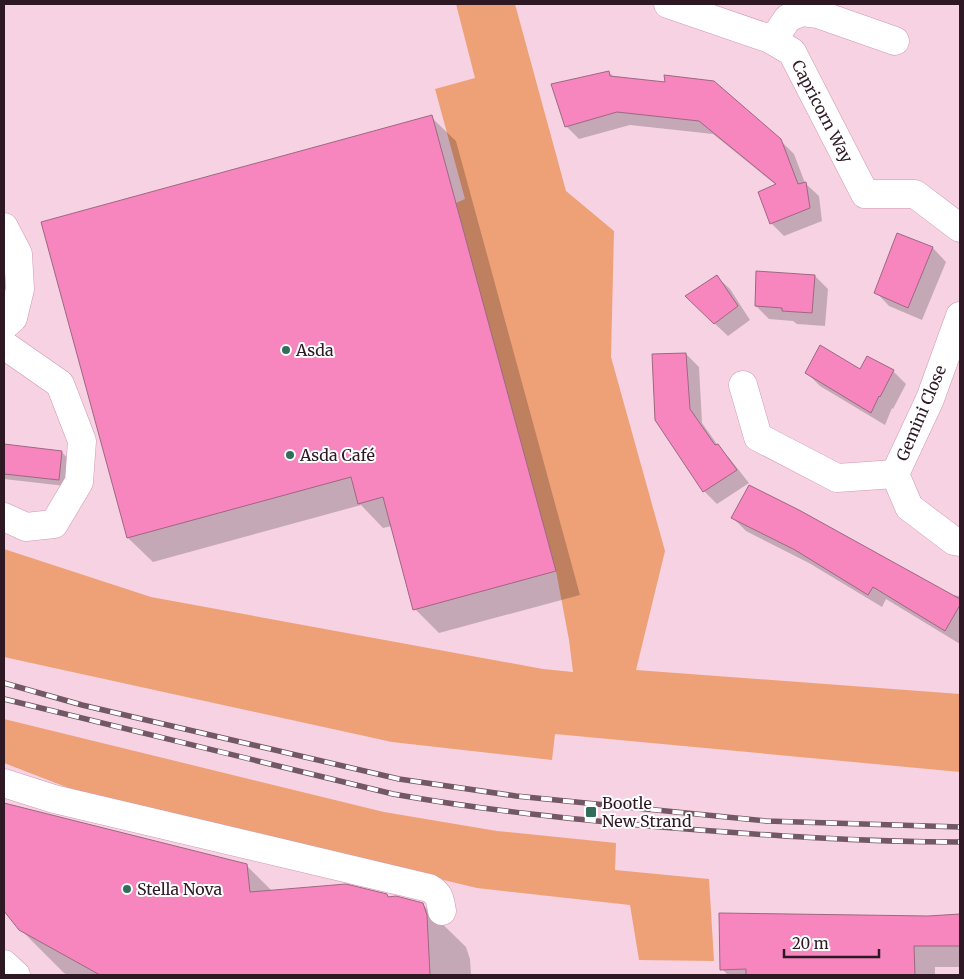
<svg xmlns="http://www.w3.org/2000/svg" width="964" height="979" viewBox="0 0 964 979" font-family="Merriweather,serif">
	<style>
		.green { fill: #eea177 }
		.shadow { fill: #0003 }
		.building { fill: #f786bf; stroke: #9e6781 }
		.lines { fill: none; stroke-linecap: round; stroke-linejoin: round }
		.minor-casing { stroke: #d197b2; stroke-width: 29 }
		.minor { stroke: #fff; stroke-width: 28 }
		.rail-casing { stroke: #725764; stroke-width: 5.5 }
		.rail { stroke: #fff; stroke-width: 4; stroke-dasharray: 11; stroke-linecap: butt }
		.poi-dot { fill: #316e5a; stroke: #fff; stroke-width: 2 }
		.labels { text-anchor: middle; stroke-width: 4; stroke-linejoin: round; paint-order: stroke }
		.street-label { font-size: 16px; fill: #2e1823; stroke: #fff }
		.poi-label { font-size: 16px; fill: #2e1823; stroke: #fff; text-anchor: start }
	</style>
	<rect width="100%" height="100%" fill="#f7d2e3"/>
	<!-- green -->
	<g class="green">
		<polygon points="456,4 515,4 566,191 614,231 611,357 665,551 636,670 960,694 960,772 555,734 552,760 392,742 4,657 4,549 151,597 543,669 573,672 569,640 556,571 456,203 465,199 435,89 475,78"/>
		<polygon points="4,719 384,812 497,831 616,843 615,870 709,879 714,961 639,960 630,905 477,888 87,795 4,763"/>
	</g>
	<!-- shadow -->
	<g class="shadow">
		<polygon points="608,72 614,77 780,140 794,154 805,183 819,196 822,221 784,236 771,223 776,185 713,134 630,125 579,139 566,126"/>
		<polygon points="431,117 456,141 580,595 439,633 415,609 392,526 383,528 361,505 153,562 128,538 43,223"/>
		<polygon points="898,235 933,248 946,262 922,320 889,306 876,292"/>
		<polygon points="716,276 730,289 750,320 728,336 699,309"/>
		<polygon points="815,276 828,289 825,326 797,324 793,321 769,319 756,306"/>
		<polygon points="686,354 699,367 702,423 719,447 730,459 749,483 717,504 704,491 656,420"/>
		<polygon points="861,370 893,371 906,384 893,409 892,408 885,425 820,386 807,373"/>
		<polygon points="4,445 62,452 68,459 65,486 4,479"/>
		<polygon points="733,518 951,595 960,596 960,644 886,599 882,607 809,563 746,531"/>
		<polygon points="4,804 247,866 272,891 389,898 422,904 466,947 470,959 471,975 68,975 64,973 20,929 4,909"/>
		<polygon points="960,916 960,967 935,967 935,975 728,975 722,969 928,917"/>
	</g>
	<!-- building -->
	<g class="building">
		<polygon points="609,71 610,76 665,82 664,75 714,81 781,139 798,184 806,182 810,208 770,224 758,192 776,184 699,121 617,112 565,127 551,84"/>
		<polygon points="432,115 556,571 413,610 383,497 358,504 351,477 127,538 41,222"/>
		<polygon points="897,233 933,247 908,308 874,293"/>
		<polygon points="756,271 815,275 812,313 782,311 782,308 755,306"/>
		<polygon points="717,275 738,306 714,324 685,296"/>
		<polygon points="820,345 860,369 867,356 894,370 880,397 879,396 871,413 805,373"/>
		<polygon points="686,353 690,409 715,445 718,444 737,470 703,492 655,420 652,354"/>
		<polygon points="4,444 62,451 59,480 4,474"/>
		<polygon points="749,485 799,510 960,599 960,605 945,631 873,587 868,595 795,550 731,518"/>
		<polygon points="4,803 247,864 250,892 346,884 387,894 388,897 396,896 423,903 427,915 430,975 100,975 19,930 4,911"/>
		<polygon points="719,913 928,916 960,914 960,946 914,946 915,975 746,975 746,969 720,970"/>
	</g>
	<g class="lines">
		<!-- minor casing -->
		<g class="minor-casing">
			<g id="minor">
				<path id="s1" d="M668,4L770,39L792,52L865,194H915L960,228"/>
				<polyline points="770,39 779,31 788,18 802,12 818,14 895,41"/>
				<polyline points="4,227 18,254 20,289 13,318 4,326"/>
				<polyline points="960,316 930,399 895,474 909,507 954,541 960,542"/>
				<polyline points="4,345 60,384 82,441 79,482 54,524 26,527 4,517"/>
				<polyline points="743,385 758,437 837,478 895,474"/>
				<path d="M4,783L54,799L429,888C440,894 440,900 442,911"/>
				<polyline points="4,964 16,975"/>
			</g>
		</g>
		<!-- minor -->
		<use href="#minor" class="minor"/>
		<!-- rail casing -->
		<g class="rail-casing">
			<g id="rail">
				<polyline points="4,683 82,705 399,779 516,796 766,821 960,827"/>
				<path d="M4,699L393,794C482,810 571,819 661,827C761,835 860,842 960,842"/>
			</g>
		</g>
		<!-- rail -->
		<use href="#rail" class="rail"/>
	</g>
	<!-- markers -->
	<g class="poi-dot">
		<circle cx="286" cy="350" r="5"/>
		<circle cx="290" cy="455" r="5"/>
		<rect x="585" y="806" width="12" height="12" rx="2.5"/>
		<circle cx="127" cy="889" r="5"/>
	</g>
	<g class="labels">
		<!-- street labels -->
		<g class="street-label">
			<text dy="6" stroke="none"><textPath href="#s1" startOffset="200">Capricorn Way</textPath></text>
			<text transform="translate(921 413) rotate(-67)" y="6">Gemini Close</text>
		</g>
		<!-- poi labels -->
		<g class="poi-label">
			<text x="296" y="356">Asda</text>
			<text x="300" y="461">Asda Café</text>
			<text x="602" y="809">Bootle<tspan x="602" dy="18">New Strand</tspan></text>
			<text x="137" y="895">Stella Nova</text>
		</g>
	</g>
	<!-- border -->
	<rect width="964" height="979" fill="none" stroke="#2e1823" stroke-width="10"/>
	<!-- scale -->
	<path d="M784 949v8h95v-8" fill="none" stroke="#2e1823" stroke-width="2.5"/>
	<text x="792" y="949" font-size="15" fill="#2e1823" stroke="#ffffff" stroke-width="4" paint-order="stroke">20 m</text>
</svg>
